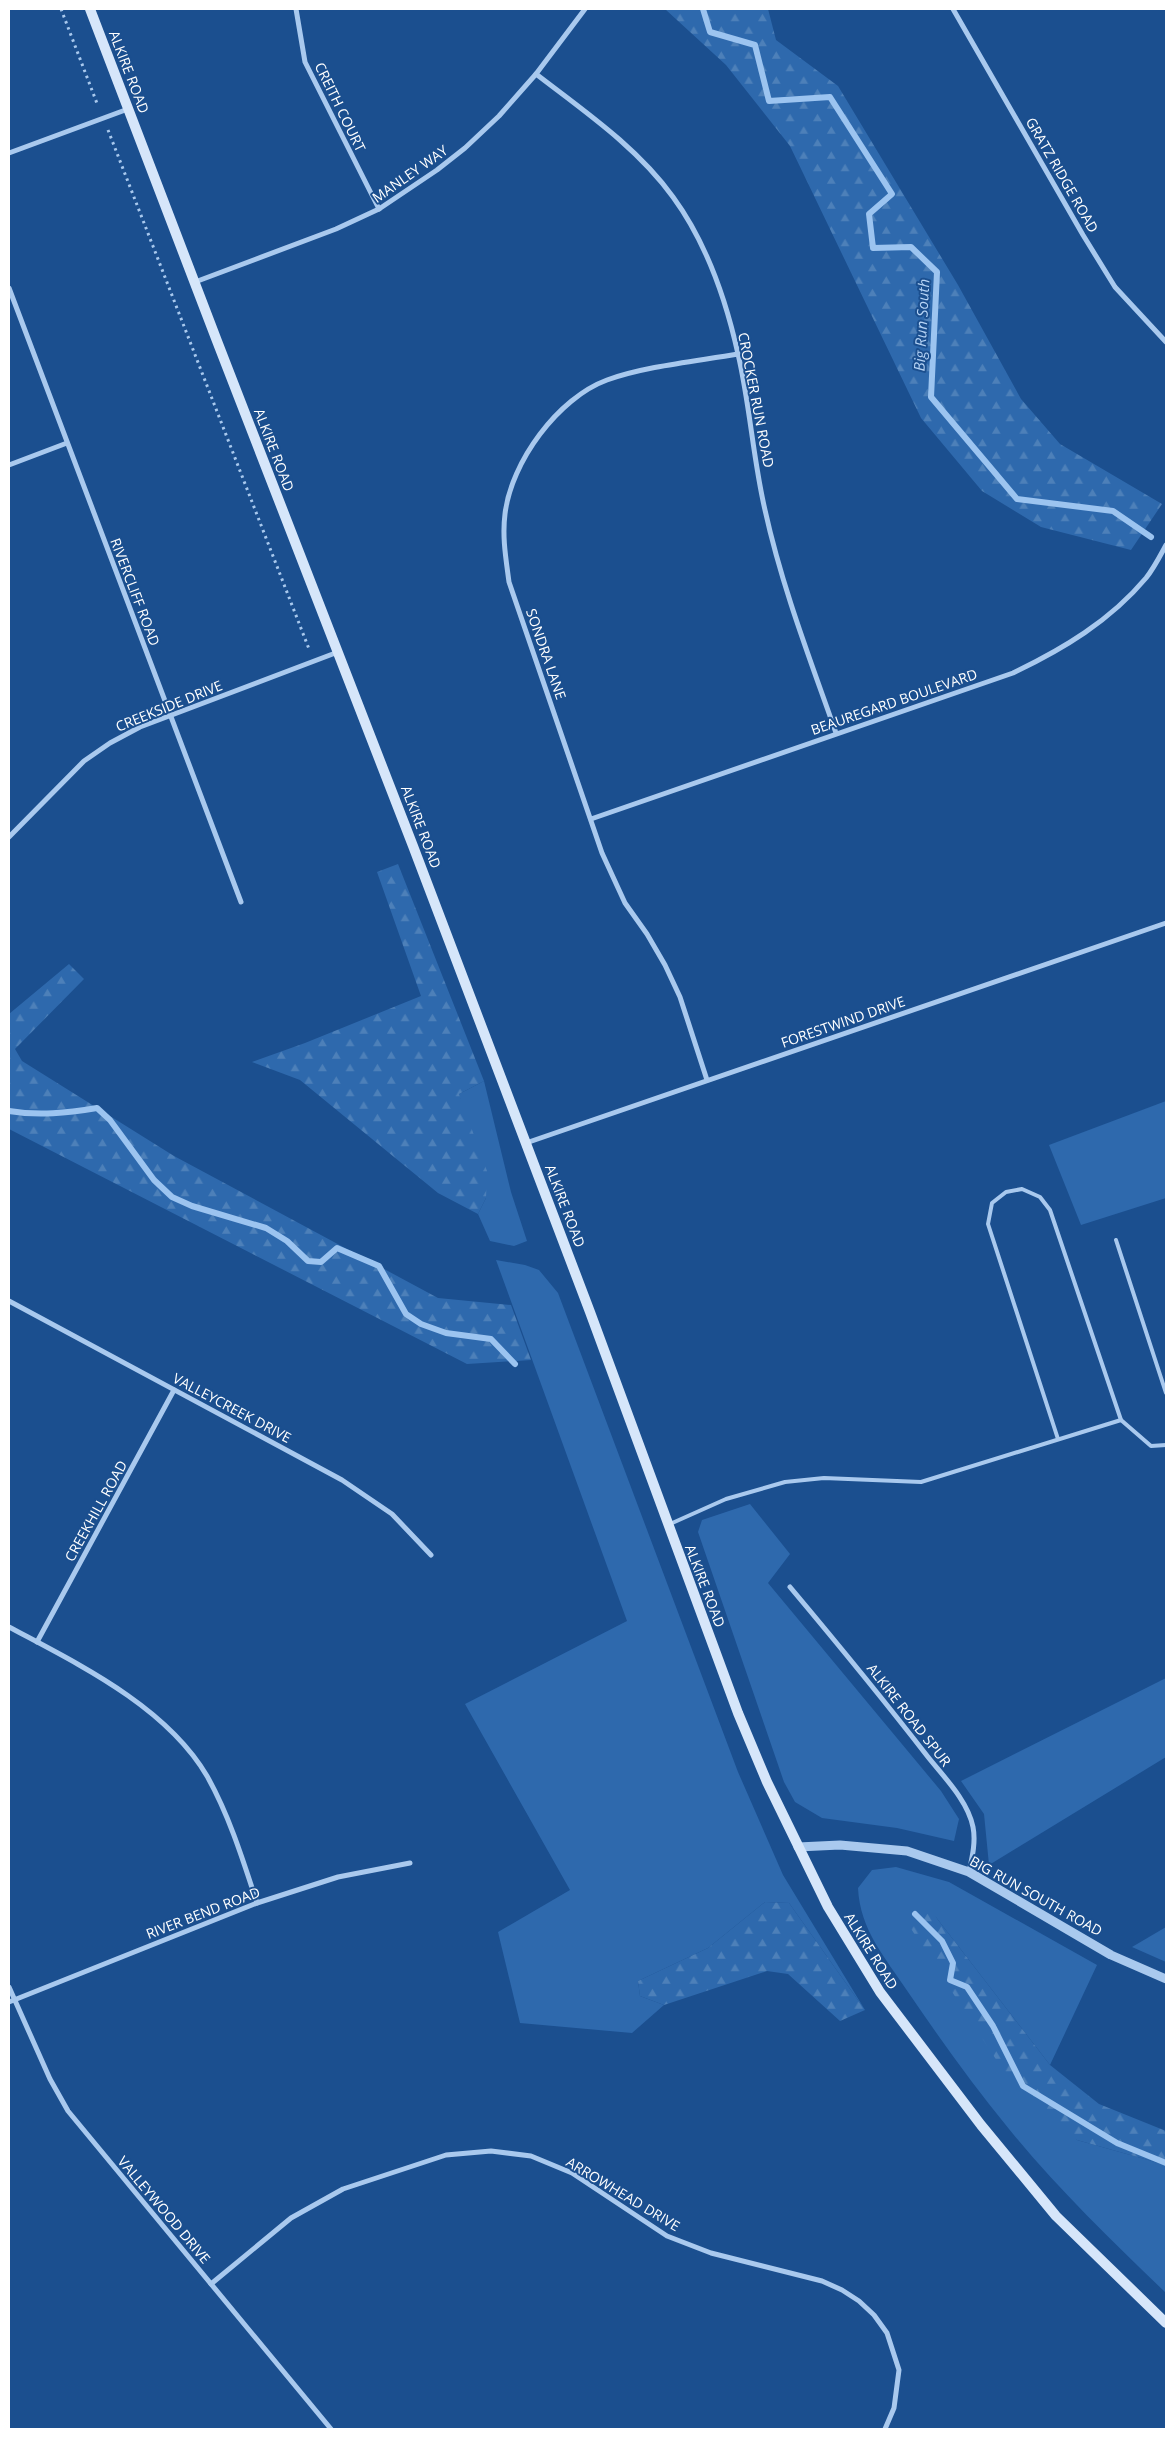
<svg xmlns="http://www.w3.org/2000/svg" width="1175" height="2438" viewBox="0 0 1175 2438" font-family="'Open Sans',sans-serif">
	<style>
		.grass { fill: #2e69ad }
		.forest { fill: url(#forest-firs) }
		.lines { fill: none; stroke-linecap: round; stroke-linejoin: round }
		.stream { stroke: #9cc4f0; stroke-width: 6 }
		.path { stroke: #a9c9ee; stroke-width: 3; stroke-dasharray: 2.5 4; stroke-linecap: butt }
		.service { stroke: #a9c9ee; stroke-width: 4 }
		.minor { stroke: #a9c9ee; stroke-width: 5 }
		.tertiary { stroke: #a9c9ee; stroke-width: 9 }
		.secondary { stroke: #d6e6fa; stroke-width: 10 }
		.labels { text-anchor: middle; stroke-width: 4; stroke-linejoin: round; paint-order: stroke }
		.street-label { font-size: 14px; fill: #fff; stroke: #1b4f8f }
		.water-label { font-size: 15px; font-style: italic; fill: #b5d3f5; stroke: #1b4f8f }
	</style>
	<defs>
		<pattern id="forest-firs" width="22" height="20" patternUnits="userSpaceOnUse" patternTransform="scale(1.25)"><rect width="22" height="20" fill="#2e69ad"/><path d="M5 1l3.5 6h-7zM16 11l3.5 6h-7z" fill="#4d80b9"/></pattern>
	</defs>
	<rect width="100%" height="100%" fill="#1b4f8f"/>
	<!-- grass -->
	<g class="grass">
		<polygon points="484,1081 511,1192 527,1241 514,1246 490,1241 478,1214 486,1198 459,1094"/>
		<polygon points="1166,1101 1166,1198 1081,1225 1049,1145"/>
		<polygon points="496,1260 525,1265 539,1270 558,1293 738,1772 783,1875 865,2010 789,1903 765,1902 708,1948 638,1981 640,1996 664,2005 632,2033 520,2023 498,1932 570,1890 465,1704 627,1621"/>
		<polygon points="750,1504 790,1554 768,1583 941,1791 959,1819 954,1841 897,1828 822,1818 795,1802 784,1782 698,1532 702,1520"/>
		<polygon points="1166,1678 1166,1757 989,1865 984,1814 961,1781"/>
		<path d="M896,1867L949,1882L1097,1965L1050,2065L935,1916L1077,2140L1166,2165V2293C1112,2241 1057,2188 1009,2129C973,2085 940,2039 908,1992C885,1957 860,1930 858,1888L872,1870Z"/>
		<polygon points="1166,1927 1166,1962 1132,1947"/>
	</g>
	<!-- forest -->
	<g class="forest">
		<polygon points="665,9 768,9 776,40 838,86 958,285 1021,399 1060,444 1162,504 1131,550 1041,527 982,491 921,418 790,146 726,65"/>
		<polygon points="398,864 484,1081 459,1094 487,1171 486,1198 478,1214 438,1193 300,1080 252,1062 305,1043 421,996 377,872"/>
		<polygon points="69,964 84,979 15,1049 22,1061 174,1156 438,1298 511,1305 531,1360 467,1364 9,1129 9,1014"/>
		<polygon points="765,1902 789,1903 865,2010 840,2021 788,1974 767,1971 664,2005 640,1996 638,1981 708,1948"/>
		<polygon points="910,1909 935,1916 1050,2065 1099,2104 1166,2131 1166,2165 1077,2140 1012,2084 906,1921"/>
	</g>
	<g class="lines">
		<!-- stream -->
		<g class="stream">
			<polyline points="703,9 710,32 755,45 769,101 830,97 892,194 869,214 873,248 911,247 937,272 931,397 1017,499 1113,511 1151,537"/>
			<path d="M9,1111C39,1116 67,1113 97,1108L110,1120L154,1180L172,1197L192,1206L266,1228L287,1241L308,1261L321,1262L337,1248L379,1266L406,1314L421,1324L446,1333L491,1339L515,1364"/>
			<polyline points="915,1914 942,1941 953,1963 950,1980 967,1987 993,2026 1023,2086 1117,2143 1166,2163"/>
		</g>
		<!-- path -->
		<g class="path">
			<polyline points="61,9 98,106"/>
			<polyline points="108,130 309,649"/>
		</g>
		<!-- service -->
		<g class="service">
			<polyline points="1116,1240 1166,1393"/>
			<polyline points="1058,1439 988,1224 992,1203 1006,1192 1022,1189 1040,1197 1050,1210 1121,1420"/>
			<polyline points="670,1524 726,1499 785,1482 824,1478 921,1482 1121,1420 1151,1446 1166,1445"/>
		</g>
		<!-- minor -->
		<g class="minor">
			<polyline points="296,9 305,62 379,209"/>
			<polyline points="953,9 1083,235 1115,287 1166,342"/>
			<path d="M536,74C584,111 637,147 673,197C706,242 726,300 738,354C750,405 753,459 765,510C782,587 810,659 836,733"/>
			<polyline points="9,153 128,109"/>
			<polyline points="195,282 336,229 379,209 437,170 465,148 499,116 536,74 585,9"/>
			<polyline points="9,288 241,902"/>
			<polyline points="9,465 67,443"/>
			<path d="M591,819L1013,673C1063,649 1110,621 1146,578C1154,568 1160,556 1166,545"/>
			<polyline points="9,837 84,761 110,743 140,727 338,652"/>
			<path d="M707,1080L680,997L665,965L647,934L625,903L602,853L509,582C506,559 502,537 505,514C511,462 558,398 607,380C646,366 698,361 738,354"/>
			<polyline points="526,1143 1166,923"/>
			<polyline points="9,1301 342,1480 392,1514 431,1555"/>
			<path d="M790,1587C837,1643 883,1699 928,1757C944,1777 968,1801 973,1827C976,1842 972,1858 969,1872"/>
			<path d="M9,1627C78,1664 166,1706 207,1776C229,1815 243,1860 257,1903"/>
			<polyline points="37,1642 174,1390"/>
			<polyline points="9,1987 50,2079 68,2111 331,2429"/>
			<polyline points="9,2002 257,1903 338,1877 410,1863"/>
			<polyline points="211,2284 291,2218 343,2189 446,2155 491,2151 531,2156 572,2173 667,2236 711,2253 822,2281 842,2290 859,2301 874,2315 887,2333 899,2370 894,2408 885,2429"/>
		</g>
		<!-- tertiary -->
		<polyline class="tertiary" points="798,1847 840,1845 907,1851 969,1872 1111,1955 1166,1979"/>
		<!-- secondary -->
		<polyline class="secondary" points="90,9 217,341 413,846 590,1312 738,1713 767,1782 828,1907 880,1992 981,2125 1056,2216 1166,2323"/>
	</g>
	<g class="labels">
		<!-- street labels -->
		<g class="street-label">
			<text transform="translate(129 72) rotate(69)" y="5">ALKIRE ROAD</text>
			<text transform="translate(340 107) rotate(64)" y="5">CREITH COURT</text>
			<text transform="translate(410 174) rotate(-35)" y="5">MANLEY WAY</text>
			<text transform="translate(1062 175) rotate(60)" y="5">GRATZ RIDGE ROAD</text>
			<text transform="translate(756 400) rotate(79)" y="5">CROCKER RUN ROAD</text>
			<text transform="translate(274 450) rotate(69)" y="5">ALKIRE ROAD</text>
			<text transform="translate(135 592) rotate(69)" y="5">RIVERCLIFF ROAD</text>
			<text transform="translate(546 654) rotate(71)" y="5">SONDRA LANE</text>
			<text transform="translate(894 702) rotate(-19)" y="5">BEAUREGARD BOULEVARD</text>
			<text transform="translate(169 706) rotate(-22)" y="5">CREEKSIDE DRIVE</text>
			<text transform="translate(421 827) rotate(69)" y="5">ALKIRE ROAD</text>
			<text transform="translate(843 1022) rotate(-19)" y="5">FORESTWIND DRIVE</text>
			<text transform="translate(565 1206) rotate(69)" y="5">ALKIRE ROAD</text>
			<text transform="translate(232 1408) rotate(28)" y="5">VALLEYCREEK DRIVE</text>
			<text transform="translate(96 1511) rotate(-61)" y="5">CREEKHILL ROAD</text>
			<text transform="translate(705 1586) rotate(69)" y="5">ALKIRE ROAD</text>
			<text transform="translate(909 1715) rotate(52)" y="5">ALKIRE ROAD SPUR</text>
			<text transform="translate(1036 1896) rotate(29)" y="5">BIG RUN SOUTH ROAD</text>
			<text transform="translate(203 1913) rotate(-21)" y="5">RIVER BEND ROAD</text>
			<text transform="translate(871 1951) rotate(58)" y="5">ALKIRE ROAD</text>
			<text transform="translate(623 2194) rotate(31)" y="5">ARROWHEAD DRIVE</text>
			<text transform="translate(164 2210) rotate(50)" y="5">VALLEYWOOD DRIVE</text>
		</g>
		<!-- water labels -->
		<g class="water-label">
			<text transform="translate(922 325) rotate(-87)" y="5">Big Run South</text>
		</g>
	</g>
	<!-- border -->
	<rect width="1175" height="2438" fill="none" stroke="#ffffff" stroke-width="20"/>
</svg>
